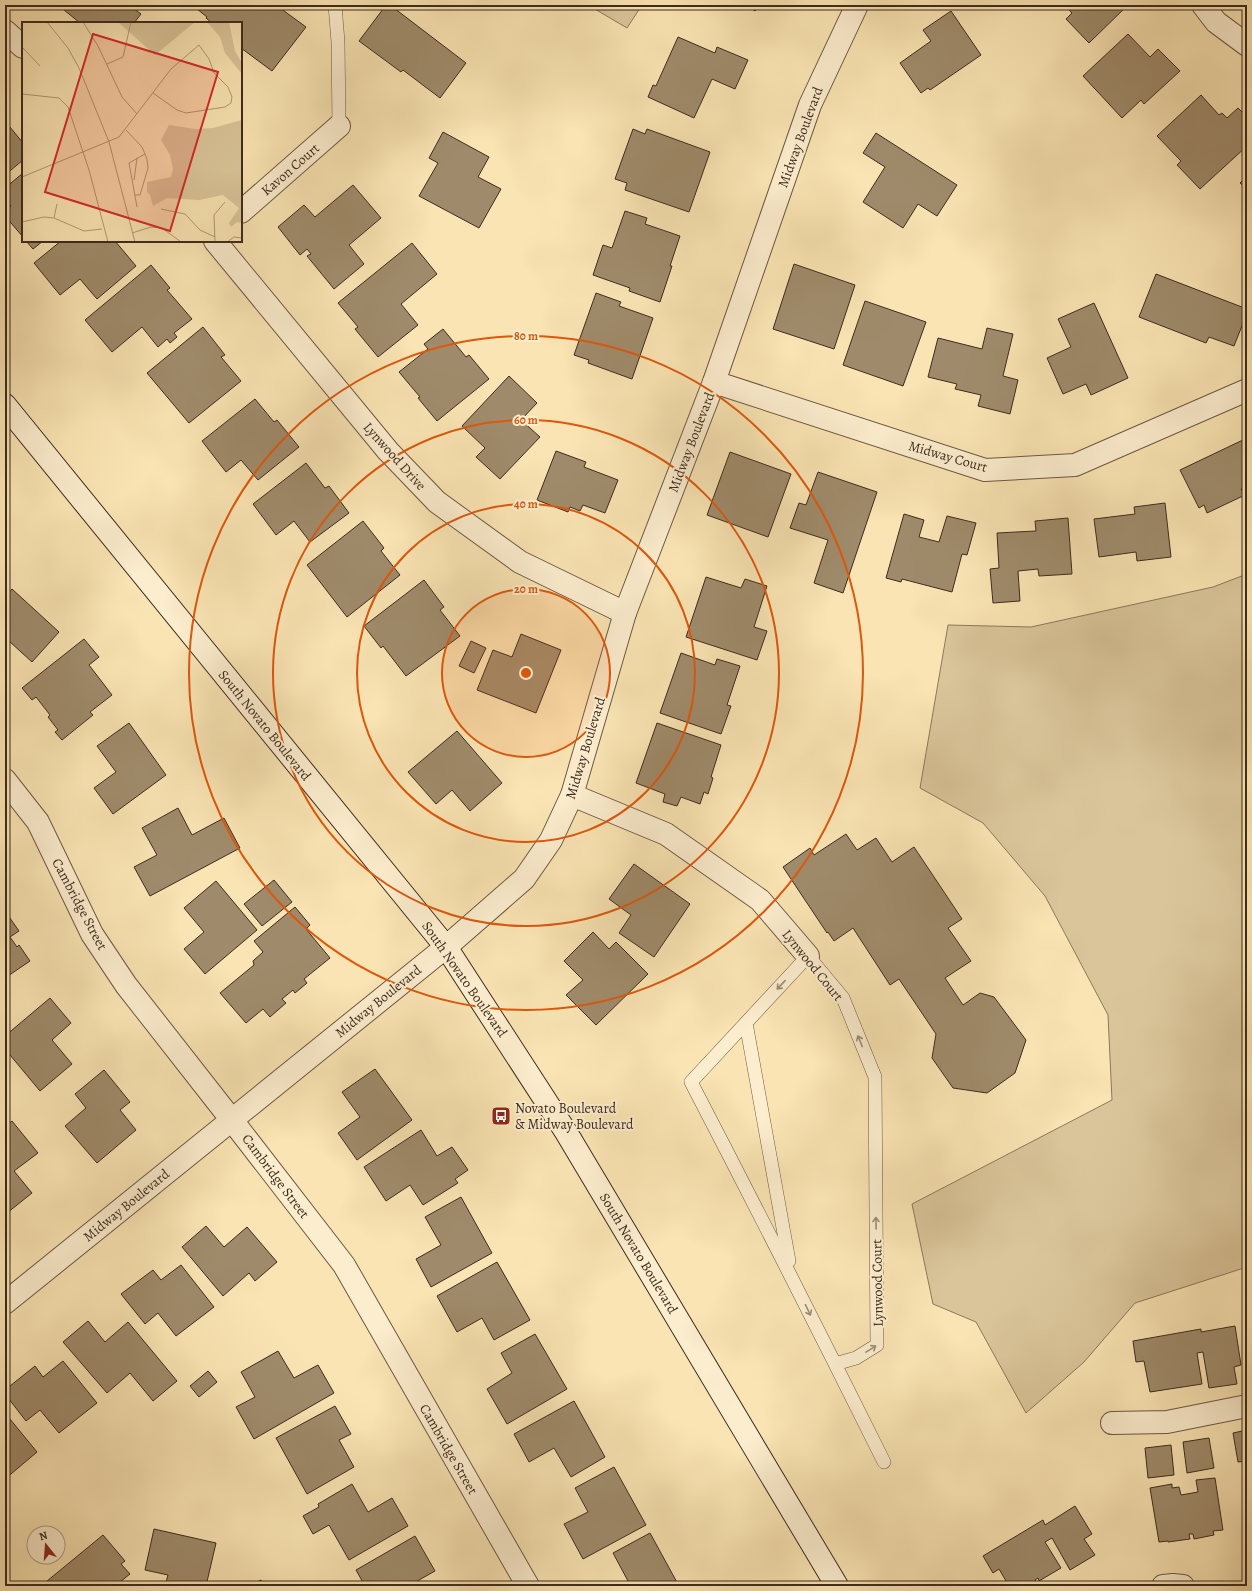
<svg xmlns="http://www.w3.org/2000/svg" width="1252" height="1591" viewBox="0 0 1252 1591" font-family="Alegreya,serif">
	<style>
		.green { fill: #dac59a; stroke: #8c785c }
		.building { fill: #9f8b6b; stroke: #3d2b1d }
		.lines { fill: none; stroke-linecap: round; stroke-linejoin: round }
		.service-casing { stroke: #6c5942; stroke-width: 14 }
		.minor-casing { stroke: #6c5942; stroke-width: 24 }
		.secondary-casing { stroke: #3d2b1d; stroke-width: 24 }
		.service { stroke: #fcedce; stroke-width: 13 }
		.minor { stroke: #fcedce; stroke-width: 22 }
		.secondary { stroke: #fcedce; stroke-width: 22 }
		.oneway { stroke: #9c8c76 }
		.ring { fill: none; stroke: #df570d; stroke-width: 2 }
		.labels { text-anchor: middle; stroke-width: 4; stroke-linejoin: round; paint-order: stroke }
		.street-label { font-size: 14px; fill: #3d2b1d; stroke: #fcedce }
		.poi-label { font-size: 14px; fill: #3d2b1d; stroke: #fcedce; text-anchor: start }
		.inset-road { fill: none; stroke: #ae9a77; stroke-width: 1 }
		.view { fill: #d62828; fill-opacity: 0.15; stroke: #d62828; stroke-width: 2 }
		.inset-edge { fill: none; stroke: #3d2b1d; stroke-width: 2 }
		.centre { fill: #df570d; stroke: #fcedce; stroke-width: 2 }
		.ring-label { font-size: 12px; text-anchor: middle; font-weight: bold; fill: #df570d; stroke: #fcedce; stroke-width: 4; stroke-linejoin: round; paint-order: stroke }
	</style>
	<rect width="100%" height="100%" fill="#fae4b3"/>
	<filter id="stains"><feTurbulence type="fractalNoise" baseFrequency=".005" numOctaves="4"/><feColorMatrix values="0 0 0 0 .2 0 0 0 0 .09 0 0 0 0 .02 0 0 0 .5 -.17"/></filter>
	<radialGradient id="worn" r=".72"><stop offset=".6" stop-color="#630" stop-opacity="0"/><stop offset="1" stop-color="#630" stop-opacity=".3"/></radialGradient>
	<!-- green -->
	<g class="green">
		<polygon points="588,5 642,5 627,28"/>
		<polygon points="1247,574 1247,1267 1135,1303 1084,1362 1026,1413 976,1322 933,1304 912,1204 1112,1100 1108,1015 1045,896 983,823 920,788 948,625 1031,627 1213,587"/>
	</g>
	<!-- building -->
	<g class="building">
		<polygon points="58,5 129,5 141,14 134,23 89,23 87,21 86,23 80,23"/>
		<polygon points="192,5 276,5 306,27 272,71 241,48 241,23 212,23 206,18 207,17"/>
		<polygon points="386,5 390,5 466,63 440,98 403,70 401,72 359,41"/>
		<polygon points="746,5 760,5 755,11"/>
		<polygon points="1064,5 1128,5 1089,43 1066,19 1072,13"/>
		<polygon points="951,11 981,55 930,90 928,88 921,93 900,63 931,41 923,30"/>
		<polygon points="1128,34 1150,57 1158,49 1180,71 1144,104 1141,100 1122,118 1083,76"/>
		<polygon points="678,37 715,53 717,47 748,60 735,89 712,79 694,118 648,97 653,85 656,86"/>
		<polygon points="1201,95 1219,115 1222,113 1227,118 1238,108 1247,117 1247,146 1200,189 1177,165 1181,161 1157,136"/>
		<polygon points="5,121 23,143 23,160 5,175"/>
		<polygon points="633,129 645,134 647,129 710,152 689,212 625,190 627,183 615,179"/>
		<polygon points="443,132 489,157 478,177 501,189 479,228 419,196 438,163 429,158"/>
		<polygon points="876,133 957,185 937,216 918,204 903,228 863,202 885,167 863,153"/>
		<polygon points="23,173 23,237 5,216 5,211 11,206 5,199 5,188"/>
		<polygon points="1247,176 1247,189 1240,183"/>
		<polygon points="353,185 381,218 349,245 364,264 334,289 307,256 311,254 307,249 300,255 278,227 304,205 315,217"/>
		<polygon points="625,211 647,218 645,224 680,236 670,266 672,266 660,302 629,291 630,288 593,275 603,245 612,248"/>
		<polygon points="26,241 43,241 33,249"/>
		<polygon points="61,241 115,241 136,266 97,299 80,279 60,295 34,263"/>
		<polygon points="412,243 437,274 401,304 418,325 378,357 355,329 358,327 338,303"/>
		<polygon points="794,264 855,285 834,349 773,329"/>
		<polygon points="151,265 170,288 167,290 192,319 174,333 177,337 170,343 167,339 158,347 142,327 112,352 85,320"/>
		<polygon points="1156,274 1247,309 1247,313 1234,346 1209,337 1206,343 1139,317"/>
		<polygon points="596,293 621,302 619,306 653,318 632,379 588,363 589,360 574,355"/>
		<polygon points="865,301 926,322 903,386 843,365"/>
		<polygon points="1094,303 1128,378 1091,395 1086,384 1063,394 1047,358 1071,347 1058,319"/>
		<polygon points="203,327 225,355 221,357 241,381 189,423 147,373"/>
		<polygon points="987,328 1013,334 1003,376 1018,380 1010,414 978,406 981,395 955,389 957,384 928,377 938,338 982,349"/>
		<polygon points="443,329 466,357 469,355 489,379 437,421 418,398 420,397 399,372 428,349 424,344"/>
		<polygon points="509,376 537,403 521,420 540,437 500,479 476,457 485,448 462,426"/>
		<polygon points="255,399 274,422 277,420 299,447 258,480 241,460 226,472 202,441"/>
		<polygon points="1247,438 1247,486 1241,489 1245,495 1207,513 1204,505 1199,508 1180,470"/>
		<polygon points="556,451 586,462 584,467 618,480 605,513 583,505 580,511 570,507 568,512 537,500"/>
		<polygon points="730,452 791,474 768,537 707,515"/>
		<polygon points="306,463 325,488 329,486 349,513 310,542 294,521 276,535 253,504"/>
		<polygon points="818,472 877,492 843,593 814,583 828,540 790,528 799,503 806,505"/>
		<polygon points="1165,503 1171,557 1137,561 1136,552 1099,557 1094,519 1135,514 1134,507"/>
		<polygon points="904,514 924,520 919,537 939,542 947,516 976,523 967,555 962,554 952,592 902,579 901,582 886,578"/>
		<polygon points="1068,518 1072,574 1039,576 1038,569 1018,571 1020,601 993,603 990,569 999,568 997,533 1036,531 1035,521"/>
		<polygon points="363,521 384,548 381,551 400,575 347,617 307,565"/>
		<polygon points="706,577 741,588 745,579 767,586 754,627 767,631 757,660 686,637"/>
		<polygon points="424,580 444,607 440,610 460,636 406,676 383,646 381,648 364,626"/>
		<polygon points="12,589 59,632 32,662 9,641 5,645 5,597"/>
		<polygon points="521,634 561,650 536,713 477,690 493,650 512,657"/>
		<polygon points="84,639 99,657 89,665 112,695 90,712 93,715 62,740 55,732 58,730 48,717 50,715 36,697 32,700 22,688"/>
		<polygon points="471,641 486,648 474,673 459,666"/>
		<polygon points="681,653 715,665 717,659 740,666 727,705 731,706 721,734 660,713"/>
		<polygon points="129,723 166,775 113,814 94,788 116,772 97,746"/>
		<polygon points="657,723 721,745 711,777 713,778 708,794 704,792 700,804 681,797 677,806 663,802 665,794 636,783"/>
		<polygon points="457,731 502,783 470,811 452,790 436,804 408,772"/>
		<polygon points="178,808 192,835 224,818 240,848 150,896 134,867 157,855 142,828"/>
		<polygon points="846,834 857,850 876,838 892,862 914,847 962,919 948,928 971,961 945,978 963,1005 980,993 994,997 1026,1040 1015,1073 987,1093 953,1088 932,1058 936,1034 899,979 890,985 853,928 834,941 828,932 827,933 783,867 810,848 814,855"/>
		<polygon points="634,864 690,904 654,957 619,933 631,915 609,899"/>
		<polygon points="274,880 292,902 262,926 244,904"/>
		<polygon points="216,881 257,930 205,974 184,949 204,932 184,908"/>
		<polygon points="295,907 310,925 306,929 330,958 304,979 307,983 295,993 293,990 282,999 286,1003 270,1017 263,1009 246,1023 220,993 254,965 253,961 263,952 254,941"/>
		<polygon points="5,911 19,931 10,937 17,947 19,945 30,961 5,978"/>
		<polygon points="593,932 609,949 616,942 648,974 596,1025 566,995 583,980 564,961"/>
		<polygon points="50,998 71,1023 52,1040 72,1064 40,1091 5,1049 5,1036"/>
		<polygon points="375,1069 412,1120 357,1160 338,1133 360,1117 342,1092"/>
		<polygon points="104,1070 130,1102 120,1110 136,1130 97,1163 65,1126 86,1108 75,1094"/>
		<polygon points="12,1121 38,1153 14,1171 32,1193 7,1213 5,1211 5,1127"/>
		<polygon points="421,1130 437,1156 452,1147 468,1170 455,1179 458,1183 423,1205 410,1185 386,1201 364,1167"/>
		<polygon points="461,1197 492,1253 431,1287 416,1259 441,1245 425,1217"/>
		<polygon points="206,1226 224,1247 247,1227 277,1262 255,1281 249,1273 223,1296 182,1247"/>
		<polygon points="497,1262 530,1320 494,1340 482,1318 457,1332 437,1296"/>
		<polygon points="181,1265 214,1307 176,1336 158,1313 145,1324 121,1294 153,1270 161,1280"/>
		<polygon points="88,1321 105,1342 128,1322 177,1381 153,1401 130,1373 107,1393 63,1342"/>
		<polygon points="1235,1326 1241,1365 1234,1367 1237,1384 1209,1388 1203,1352 1197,1353 1202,1384 1150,1392 1144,1361 1136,1362 1133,1341 1201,1329 1201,1332"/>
		<polygon points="535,1334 567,1389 507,1424 487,1389 512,1373 501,1353"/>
		<polygon points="278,1351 294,1378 318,1365 334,1393 254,1439 236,1407 255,1397 241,1372"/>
		<polygon points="63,1361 97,1403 59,1433 40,1410 26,1421 5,1394 5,1390 35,1366 43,1377"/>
		<polygon points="208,1371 217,1382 199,1397 190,1386"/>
		<polygon points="574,1401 605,1457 571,1477 554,1448 529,1462 514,1434"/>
		<polygon points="335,1406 351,1434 339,1440 354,1467 307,1494 276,1438"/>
		<polygon points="5,1413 37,1452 5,1479"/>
		<polygon points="1247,1430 1247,1461 1238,1462 1233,1433"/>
		<polygon points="1209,1438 1214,1468 1187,1473 1183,1442"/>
		<polygon points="1171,1445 1174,1475 1148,1478 1145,1448"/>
		<polygon points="614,1467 646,1525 583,1559 564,1524 588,1512 575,1488"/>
		<polygon points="1215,1478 1223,1530 1213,1531 1214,1535 1194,1539 1193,1534 1189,1534 1190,1539 1168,1542 1168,1541 1159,1542 1150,1488 1172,1484 1172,1488 1179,1487 1181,1495 1198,1492 1196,1480"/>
		<polygon points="352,1484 368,1512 392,1498 408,1526 349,1560 329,1525 313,1534 303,1516 319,1507 318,1504"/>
		<polygon points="1075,1506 1092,1534 1084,1539 1095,1555 1070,1570 1052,1538 1045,1542 1061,1568 1039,1581 1038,1578 1035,1580 1037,1583 1033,1586 1009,1586 999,1569 993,1573 983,1556 1043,1520 1045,1525"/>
		<polygon points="154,1529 216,1543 206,1586 165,1586 168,1575 145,1570"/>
		<polygon points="650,1533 679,1586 620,1586 628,1581 613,1553"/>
		<polygon points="103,1535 125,1561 121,1564 130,1574 115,1586 41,1586"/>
		<polygon points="415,1536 435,1571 412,1584 413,1586 365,1586 356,1570"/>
		<polygon points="261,1580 264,1586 249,1586"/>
	</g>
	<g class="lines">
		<!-- service casing -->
		<g class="service-casing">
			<g id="service">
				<polyline points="335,5 338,42 339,126"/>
				<polyline points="746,1023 789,1261"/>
				<path d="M835,1364L856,1358L877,1345L875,1077L843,998L808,956L691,1082C757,1209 821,1335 884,1462"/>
			</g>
		</g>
		<!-- minor casing -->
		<g class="minor-casing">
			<g id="minor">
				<polyline points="1203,5 1216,22 1247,45"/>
				<polyline points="5,31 23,47"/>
				<polyline points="241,212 339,126"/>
				<polyline points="215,241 388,451 437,502 520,562 625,613"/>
				<polyline points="714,382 985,470 1075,465 1247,390"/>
				<polyline points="5,780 38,822 92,934 126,985 231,1119 344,1265 528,1586"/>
				<polyline points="572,795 666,834 760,900 808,956"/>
				<polyline points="5,1303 446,947 524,879 551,840 572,795 625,613 714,382 810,105 857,5"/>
				<polyline points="1112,1423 1167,1422 1247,1406"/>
				<polyline points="1163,1586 1173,1585 1183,1586"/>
			</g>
		</g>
		<!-- secondary casing -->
		<g class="secondary-casing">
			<polyline id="secondary" points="5,405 446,947 566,1132 837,1586"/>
		</g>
		<!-- service -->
		<use href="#service" class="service"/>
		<!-- minor -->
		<use href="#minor" class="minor"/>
		<!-- secondary -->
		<use href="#secondary" class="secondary"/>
	</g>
	<!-- one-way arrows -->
	<defs><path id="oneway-shaft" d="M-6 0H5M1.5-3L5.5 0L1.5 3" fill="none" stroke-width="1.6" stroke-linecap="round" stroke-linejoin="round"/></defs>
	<g class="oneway">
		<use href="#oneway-shaft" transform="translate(781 985) rotate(133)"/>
		<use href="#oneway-shaft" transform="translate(860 1041) rotate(-112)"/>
		<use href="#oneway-shaft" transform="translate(876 1223) rotate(-91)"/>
		<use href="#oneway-shaft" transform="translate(808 1310) rotate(64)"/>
		<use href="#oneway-shaft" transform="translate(871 1349) rotate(-32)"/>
	</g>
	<!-- distance rings -->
	<circle cx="526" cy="673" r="84" fill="#df570d" fill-opacity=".12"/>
	<g class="ring">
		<circle cx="526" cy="673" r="84"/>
		<circle cx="526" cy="673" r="169"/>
		<circle cx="526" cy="673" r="253"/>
		<circle cx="526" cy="673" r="337"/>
	</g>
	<!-- icons -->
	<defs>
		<g id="bus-square" transform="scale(1)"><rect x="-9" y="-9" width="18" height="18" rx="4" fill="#8f2418" stroke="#fcedce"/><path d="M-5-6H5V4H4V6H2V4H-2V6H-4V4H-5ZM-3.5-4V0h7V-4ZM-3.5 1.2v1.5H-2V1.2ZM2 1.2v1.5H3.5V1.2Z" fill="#fff"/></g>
	</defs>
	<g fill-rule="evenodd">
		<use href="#bus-square" x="501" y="1116"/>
	</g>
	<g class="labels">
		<!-- street labels -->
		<g class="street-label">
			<text transform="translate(800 137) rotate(-70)" y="5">Midway Boulevard</text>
			<text transform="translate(290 169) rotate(-41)" y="5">Kavon Court</text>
			<text transform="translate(691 442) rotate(-69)" y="5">Midway Boulevard</text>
			<text transform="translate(395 456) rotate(48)" y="5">Lynwood Drive</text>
			<text transform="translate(948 456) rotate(16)" y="5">Midway Court</text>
			<text transform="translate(265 725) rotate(51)" y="5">South Novato Boulevard</text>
			<text transform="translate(585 748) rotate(-73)" y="5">Midway Boulevard</text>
			<text transform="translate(80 904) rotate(62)" y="5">Cambridge Street</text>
			<text transform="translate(813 965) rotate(51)" y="5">Lynwood Court</text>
			<text transform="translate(465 979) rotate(55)" y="5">South Novato Boulevard</text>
			<text transform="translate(378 1001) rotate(-39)" y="5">Midway Boulevard</text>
			<text transform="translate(276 1176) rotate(53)" y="5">Cambridge Street</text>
			<text transform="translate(126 1205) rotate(-39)" y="5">Midway Boulevard</text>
			<text transform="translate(639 1253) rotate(59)" y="5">South Novato Boulevard</text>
			<text transform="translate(877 1283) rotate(-91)" y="5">Lynwood Court</text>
			<text transform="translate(449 1449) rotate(60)" y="5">Cambridge Street</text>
		</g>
		<!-- poi labels -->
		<g class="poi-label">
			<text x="515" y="1113">Novato Boulevard<tspan x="515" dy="16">&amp; Midway Boulevard</tspan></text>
		</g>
	</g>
	<!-- overview -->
	<g transform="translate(22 22)">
		<rect width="220" height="220" fill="#fae4b3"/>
		<path d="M96,0H173L133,33ZM185,0H207L213,29L220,41V52L203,31L198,15ZM220,98V201L215,200L209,205L207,201L217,186L201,173L177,178L145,176L131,184L128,173L125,170V160L149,155L151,147L148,133L139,118L147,103L174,107L191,106Z" fill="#dac59a"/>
		<path class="inset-road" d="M25,0L46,26L57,46L87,120L113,220M61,0L76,24L100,75L115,92M220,0V14M0,25L18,44M85,42L101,35L109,0M0,72L37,76L46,85L67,148L86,220M104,108L120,125L125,137L126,146L118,173H113M0,155L97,115L149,47L177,23L187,37L192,51L206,65L210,75L209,81L203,85L164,91L155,88L131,71M112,158L115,136M115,185L107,141L123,132M139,187L163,192L178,208L193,215M32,196L35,182M0,200L22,195L32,196L62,209L80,207M110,211L129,205L140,206L159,220M193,220L192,193L203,180M205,220L212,215L220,216"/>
		<path class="view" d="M71,12L196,50L148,209L23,170Z"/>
		<rect width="220" height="220" class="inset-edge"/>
	</g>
	<circle cx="526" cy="673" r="6" class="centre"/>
	<g class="ring-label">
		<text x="526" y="340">80 m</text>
		<text x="526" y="424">60 m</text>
		<text x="526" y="508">40 m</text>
		<text x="526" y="593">20 m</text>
	</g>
	<!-- margin -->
	<rect width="1252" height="1591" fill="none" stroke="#fae4b3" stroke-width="20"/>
	<rect x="6" y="6" width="1240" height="1579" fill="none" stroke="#3d2b1d" stroke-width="2"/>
	<rect x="10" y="10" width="1232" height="1571" fill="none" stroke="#3d2b1d"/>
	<!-- north arrow -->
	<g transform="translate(46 1545) rotate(343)"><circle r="19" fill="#fcedce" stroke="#b09f87"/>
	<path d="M0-3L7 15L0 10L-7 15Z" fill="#8f2418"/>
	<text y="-6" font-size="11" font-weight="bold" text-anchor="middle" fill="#3d2b1d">N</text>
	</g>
	<rect width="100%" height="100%" filter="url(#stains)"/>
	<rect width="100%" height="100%" fill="url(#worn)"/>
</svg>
